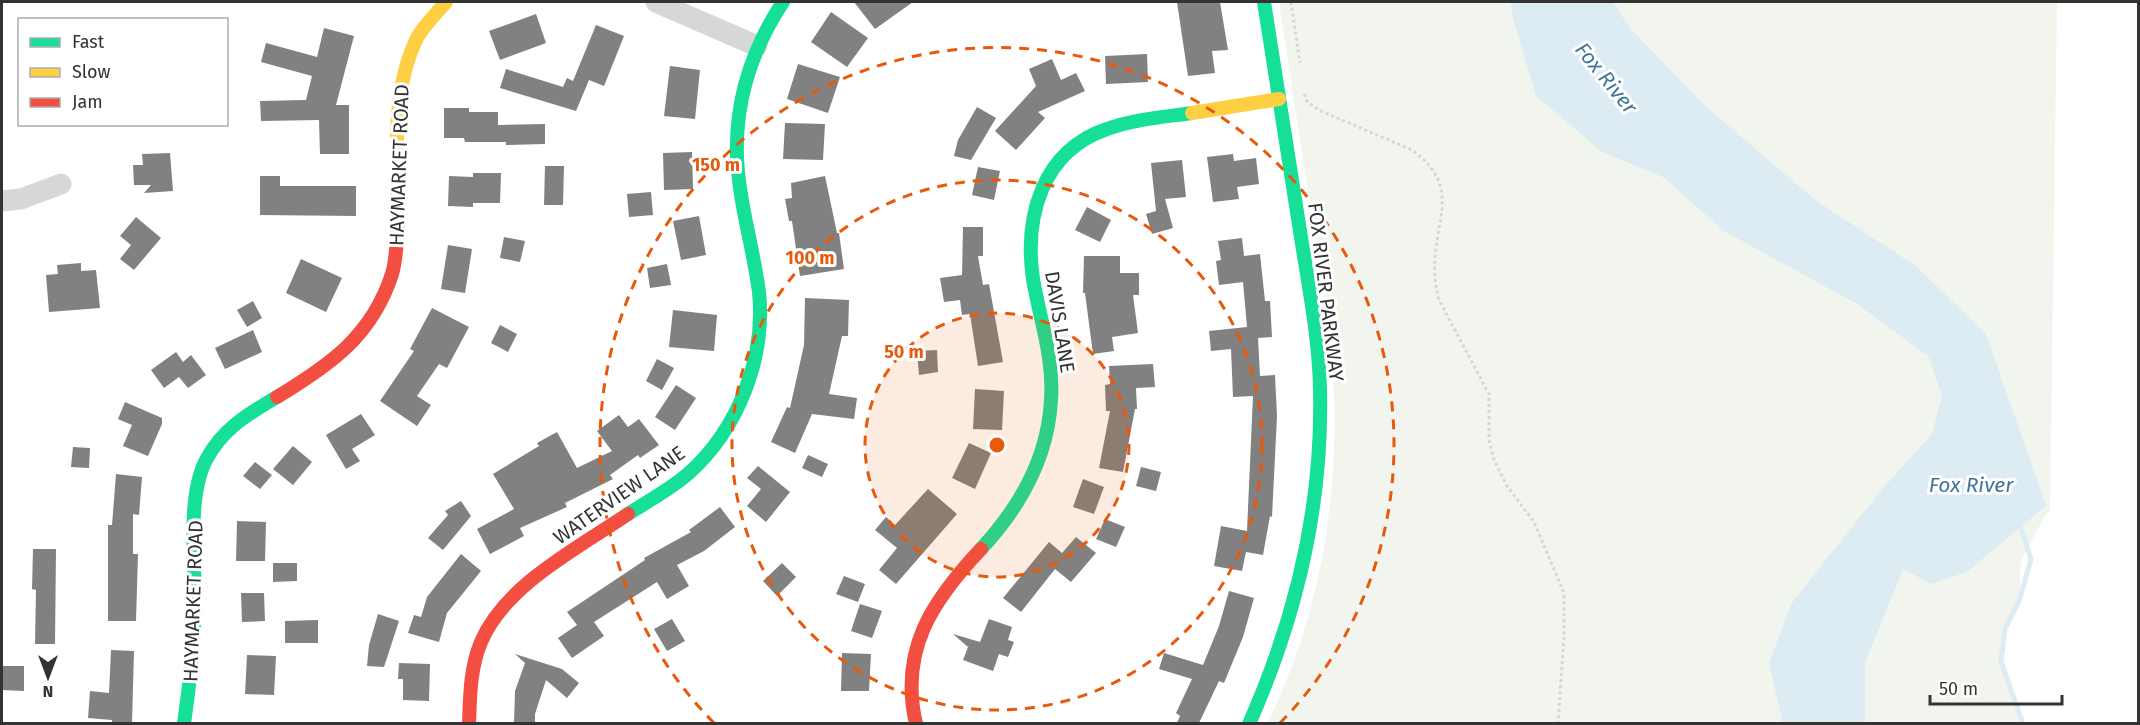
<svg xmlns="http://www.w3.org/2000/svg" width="2140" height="725" viewBox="0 0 2140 725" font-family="'Fira Sans',sans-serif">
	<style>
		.green { fill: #f1f5ed }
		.water { fill: #ddebf3 }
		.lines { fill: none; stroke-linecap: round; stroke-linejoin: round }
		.stream { stroke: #ddebf3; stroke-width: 5 }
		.building { fill: #818181 }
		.path { stroke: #d6d6d6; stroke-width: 3; stroke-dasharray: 3 3; stroke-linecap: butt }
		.street { stroke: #d7d7d7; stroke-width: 21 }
		.fast { stroke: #16e098; stroke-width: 14 }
		.slow { stroke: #ffcf43; stroke-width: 14 }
		.jam { stroke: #f24e42; stroke-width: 14 }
		.ring { fill: none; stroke: #e8590c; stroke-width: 3; stroke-dasharray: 10 8 }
		.labels { text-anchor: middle; stroke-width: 6; stroke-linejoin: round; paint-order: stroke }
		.street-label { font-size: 20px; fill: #333; stroke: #fff }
		.water-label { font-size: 21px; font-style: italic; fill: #3f7597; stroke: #fff }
		.centre { fill: #e8590c; stroke: #fff; stroke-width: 3 }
		.ring-label { font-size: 18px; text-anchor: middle; font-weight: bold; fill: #e8590c; stroke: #fff; stroke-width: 6; stroke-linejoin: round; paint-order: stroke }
	</style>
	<rect width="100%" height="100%" fill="#fff"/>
	<!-- green -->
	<path class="green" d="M1279,2H2057L2050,512L2046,514L2021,560L2019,601L2005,629L2001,660L2023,723L1267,724C1327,603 1345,463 1329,330Z"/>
	<!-- water -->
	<polygon class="water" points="1511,2 1613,2 1630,28 1705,106 1815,200 1916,266 1986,334 2046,506 1967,572 1931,584 1903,569 1865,663 1865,723 1783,723 1769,663 1791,604 1882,489 1932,434 1942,395 1928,356 1857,304 1724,231 1663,177 1602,152 1536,96 1512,15"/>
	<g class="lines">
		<!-- stream -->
		<polyline class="stream" points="2018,524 2020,526 2031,559 2019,601 2005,629 2001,661 2023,724"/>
	</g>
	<!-- building -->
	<g class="building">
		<polygon points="854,2 913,2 875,29"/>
		<polygon points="1177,2 1220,2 1228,50 1212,51 1215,73 1188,76"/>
		<polygon points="831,12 868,38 847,67 811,42"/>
		<polygon points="536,14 546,43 500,60 489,31"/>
		<polygon points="596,25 624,36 604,86 589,80 576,111 500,88 506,69 563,87 567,78 573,81"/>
		<polygon points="324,28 354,36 336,105 349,105 349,154 320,154 319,120 261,121 260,101 306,100 312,76 261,62 266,43 317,57"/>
		<polygon points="1147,54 1148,82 1106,84 1105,56"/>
		<polygon points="1052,59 1061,80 1076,73 1085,91 1038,112 1045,118 1016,150 995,131 1036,86 1029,69"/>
		<polygon points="798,64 840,77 828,113 787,99"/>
		<polygon points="670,66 700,70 695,119 664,116"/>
		<polygon points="977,107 996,118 971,160 954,156 958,140"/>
		<polygon points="444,108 469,108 469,112 498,112 498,125 545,124 545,144 506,145 506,142 465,142 464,138 444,138"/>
		<polygon points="785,123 825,124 823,160 783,159"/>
		<polygon points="692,152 693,189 664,190 663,153"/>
		<polygon points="170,153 173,191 144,193 151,185 134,185 133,165 143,165 142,154"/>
		<polygon points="1233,154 1234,161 1256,158 1259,184 1237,187 1239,199 1213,202 1207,157"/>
		<polygon points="1182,160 1186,197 1165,199 1173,228 1152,234 1146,214 1156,211 1151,163"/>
		<polygon points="545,166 564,166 563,205 544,205"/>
		<polygon points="978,167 1000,171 994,200 972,195"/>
		<polygon points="473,173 501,173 500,203 473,203 473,207 448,206 449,176 473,177"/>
		<polygon points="260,176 280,176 280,186 356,186 356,216 260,215"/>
		<polygon points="825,176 837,233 839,233 844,269 800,276 792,221 789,221 785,199 792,198 791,183"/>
		<polygon points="651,192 653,215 629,217 627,194"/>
		<polygon points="1087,207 1111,220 1100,242 1075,230"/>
		<polygon points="699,216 706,255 681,260 673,221"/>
		<polygon points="136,217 161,238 134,270 120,259 131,245 120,236"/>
		<polygon points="963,227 983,227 983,256 978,256 983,285 989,284 1003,362 978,366 970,314 962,315 960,300 944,302 940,278 962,275"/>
		<polygon points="504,237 525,241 520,262 500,258"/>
		<polygon points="1242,238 1244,256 1260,254 1265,301 1270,301 1272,337 1258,338 1260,376 1275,375 1277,416 1272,517 1270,516 1263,555 1246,552 1242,571 1214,566 1221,526 1247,531 1253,396 1233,397 1231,349 1211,351 1209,331 1247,327 1243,282 1219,285 1216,261 1221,260 1218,241"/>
		<polygon points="448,245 472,249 465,293 441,289"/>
		<polygon points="1084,256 1120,256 1120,273 1139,273 1139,295 1133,295 1138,333 1112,337 1114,351 1093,354 1085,293 1083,293"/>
		<polygon points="301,259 342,278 326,312 286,293"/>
		<polygon points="81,263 81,271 96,270 100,308 49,312 46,275 58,274 57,265"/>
		<polygon points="667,264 671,285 650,288 647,268"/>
		<polygon points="805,298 849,300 848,336 842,336 829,394 857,398 854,419 812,414 795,453 771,442 787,407 790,408 804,345"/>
		<polygon points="253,301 262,318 247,327 237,310"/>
		<polygon points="432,308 469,327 447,368 439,364 417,396 431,405 417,426 380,401 414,351 410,349"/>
		<polygon points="673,310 717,315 714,351 669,347"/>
		<polygon points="500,325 517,334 508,352 491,343"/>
		<polygon points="253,330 262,352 225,369 215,348"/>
		<polygon points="937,350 938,372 919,375 917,351"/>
		<polygon points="176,352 183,362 191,355 206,375 188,388 179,377 164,388 151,370"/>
		<polygon points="657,359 674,368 662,390 646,381"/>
		<polygon points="1153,364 1155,387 1136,388 1137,409 1135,409 1123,472 1099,468 1110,411 1106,411 1105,385 1110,384 1109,366"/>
		<polygon points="676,385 696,398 675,430 655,417"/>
		<polygon points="975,389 1004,391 1002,430 973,429"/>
		<polygon points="125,402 162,418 162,424 148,456 123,446 132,425 118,419"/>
		<polygon points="361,414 375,435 352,449 360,461 346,469 326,435"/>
		<polygon points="619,415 628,427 639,419 659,445 640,458 638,455 610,475 613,479 565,503 567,507 520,528 524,536 490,554 477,529 514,509 493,474 539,446 537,443 557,432 577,468 612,451 597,431"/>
		<polygon points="969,443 991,453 975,489 952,478"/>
		<polygon points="293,446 312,462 293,485 273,469"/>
		<polygon points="73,447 90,448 89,468 71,467"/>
		<polygon points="808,455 828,464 822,477 802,468"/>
		<polygon points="255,462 272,475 260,489 243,476"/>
		<polygon points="758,466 790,492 766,522 747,506 761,489 747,478"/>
		<polygon points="1141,467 1161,472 1156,491 1136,486"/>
		<polygon points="116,474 142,477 139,515 133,514 133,554 138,554 136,621 108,621 108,525 112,525"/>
		<polygon points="1083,479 1104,487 1094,514 1073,507"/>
		<polygon points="928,489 957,514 896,584 879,570 897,548 875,530 886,517 895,525"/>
		<polygon points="461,501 471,516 443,550 428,538 448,515 445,511"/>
		<polygon points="720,507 735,527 704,551 677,565 689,586 667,599 657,582 594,622 604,636 572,658 558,638 577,625 567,612 645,560 644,558 691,532 689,530"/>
		<polygon points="1105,519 1125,527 1116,547 1096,539"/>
		<polygon points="237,521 266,522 265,561 236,561"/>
		<polygon points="1076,537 1096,553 1071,582 1055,569 1021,612 1003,598 1049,542 1062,553"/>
		<polygon points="33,549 56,549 55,644 35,644 36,590 32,589"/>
		<polygon points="461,554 481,571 447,613 439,642 408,633 414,615 421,617 427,597"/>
		<polygon points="273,563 297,563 297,581 273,582"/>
		<polygon points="782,563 796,577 777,596 763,581"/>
		<polygon points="844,576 865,584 858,602 836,594"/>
		<polygon points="1229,591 1254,598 1243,637 1224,683 1219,681 1199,723 1177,723 1180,716 1176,713 1192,679 1159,669 1164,653 1203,665 1219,626"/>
		<polygon points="241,593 264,593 265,621 242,622"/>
		<polygon points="860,604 882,611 872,638 851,631"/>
		<polygon points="378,614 399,621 384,667 367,666 369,645"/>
		<polygon points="672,619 685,641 667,651 654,629"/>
		<polygon points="989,619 1012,627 1008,640 1014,642 1008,657 999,654 993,671 963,660 968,647 953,634 980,642"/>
		<polygon points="318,620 318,643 285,643 285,621"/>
		<polygon points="111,650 134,651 132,723 112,723 112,720 88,718 90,691 109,693"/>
		<polygon points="842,653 871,654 869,691 841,691"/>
		<polygon points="515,654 562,669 579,683 567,698 546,680 535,714 535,723 514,723 515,691 525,663"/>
		<polygon points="247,655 276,656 274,695 245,694"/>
		<polygon points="399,663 430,664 429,701 403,700 403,679 398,679"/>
		<polygon points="2,666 24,666 24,691 2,690"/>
	</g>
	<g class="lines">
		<!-- path -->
		<g class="path">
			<polyline points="1291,2 1300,63"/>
			<path d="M1304,94L1307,101L1319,110L1412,150C1458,184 1439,212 1435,257C1434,272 1435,286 1439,300L1489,394V440L1494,460L1507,486L1534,522L1564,593V636L1558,724"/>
		</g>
		<!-- street -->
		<g class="street">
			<polyline points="656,2 757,46"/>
			<polyline points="2,201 21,199 61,184"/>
		</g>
		<!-- fast -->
		<g class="fast">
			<path d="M628,514C648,501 671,489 689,473C738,429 766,358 759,292C753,246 739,203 737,157C735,100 752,49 783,2"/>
			<path d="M981,549C1020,507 1048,459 1051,400C1054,358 1040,320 1033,279C1024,217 1042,151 1107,129C1134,119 1164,117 1192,113"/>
			<path d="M184,724C190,683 194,642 195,601C195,559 187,497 206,460C222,429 248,414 277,397"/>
			<path d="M1249,724C1296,618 1323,506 1320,389C1319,336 1308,283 1300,231C1288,155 1276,78 1264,2"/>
		</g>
		<!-- slow -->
		<g class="slow">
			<polyline points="1192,113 1279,99"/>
			<path d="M398,233C399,168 388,98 417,38C424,25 437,13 446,2"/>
		</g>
		<!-- jam -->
		<g class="jam">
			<path d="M277,397C330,365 372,336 392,274C396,261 396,246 398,233"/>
			<path d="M469,724C470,697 470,668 481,642C505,585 578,548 628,514"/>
			<path d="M916,724C899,650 932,601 981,549"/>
		</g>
	</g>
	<!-- distance rings -->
	<circle cx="997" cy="445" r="132" fill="#e8590c" fill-opacity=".12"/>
	<g class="ring">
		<circle cx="997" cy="445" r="132"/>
		<circle cx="997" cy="445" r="265"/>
		<path d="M714 723A397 397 0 1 1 1280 723"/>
	</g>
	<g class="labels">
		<!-- street labels -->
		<g class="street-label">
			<text transform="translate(399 165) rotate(-88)" y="7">HAYMARKET ROAD</text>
			<text transform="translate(1326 292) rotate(83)" y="7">FOX RIVER PARKWAY</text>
			<text transform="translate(1060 322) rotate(81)" y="7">DAVIS LANE</text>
			<text transform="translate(619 495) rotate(-35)" y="7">WATERVIEW LANE</text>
			<text transform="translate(193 601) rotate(-88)" y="7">HAYMARKET ROAD</text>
		</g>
		<!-- water labels -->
		<g class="water-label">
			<text transform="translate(1606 78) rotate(51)" y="7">Fox River</text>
			<text x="1971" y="492">Fox River</text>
		</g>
	</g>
	<circle cx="997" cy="445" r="9" class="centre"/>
	<g class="ring-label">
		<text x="716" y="171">150 m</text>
		<text x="810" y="264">100 m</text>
		<text x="904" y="358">50 m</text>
	</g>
	<!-- border -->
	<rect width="2140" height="725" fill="none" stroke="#333333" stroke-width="6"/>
	<!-- legend -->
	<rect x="18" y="18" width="210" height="108" fill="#ffffff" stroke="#adadad" stroke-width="1.5"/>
	<rect x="30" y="38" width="30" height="9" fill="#16e098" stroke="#adadad" stroke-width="1.5"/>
	<text x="72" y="48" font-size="18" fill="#333333">Fast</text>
	<rect x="30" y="68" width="30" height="9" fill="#ffcf43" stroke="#adadad" stroke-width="1.5"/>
	<text x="72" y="78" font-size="18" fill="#333333">Slow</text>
	<rect x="30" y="98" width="30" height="9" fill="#f24e42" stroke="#adadad" stroke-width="1.5"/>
	<text x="72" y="108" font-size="18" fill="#333333">Jam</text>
	<!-- north arrow -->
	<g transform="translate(48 677) rotate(180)" stroke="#ffffff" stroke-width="4.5" paint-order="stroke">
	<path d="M0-4.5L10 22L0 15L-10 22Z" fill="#333333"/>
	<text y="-9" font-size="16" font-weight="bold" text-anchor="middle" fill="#333333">N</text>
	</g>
	<!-- scale -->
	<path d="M1930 695v9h132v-9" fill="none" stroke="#333333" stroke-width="3"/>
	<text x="1939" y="695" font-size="18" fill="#333333" stroke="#ffffff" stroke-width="4.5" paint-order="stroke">50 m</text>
</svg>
